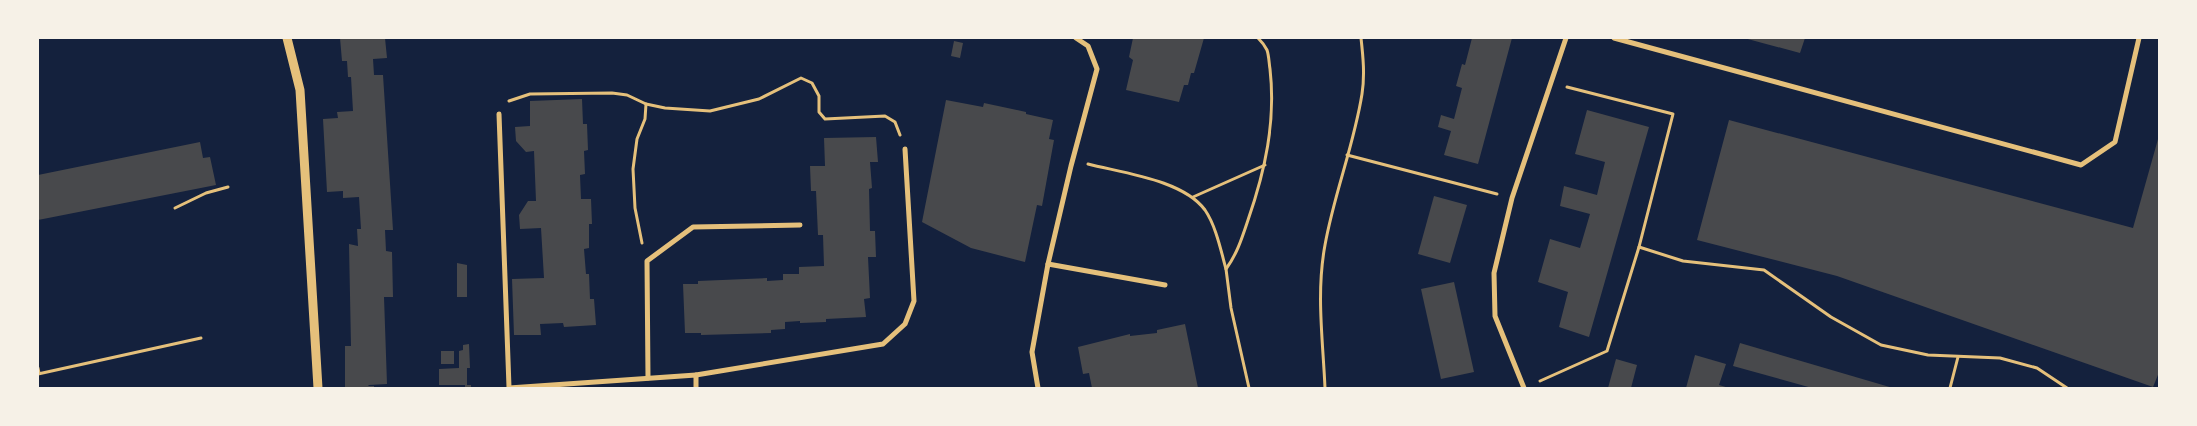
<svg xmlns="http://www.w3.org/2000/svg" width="2197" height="426" viewBox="0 0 2197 426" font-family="'Noto Sans',sans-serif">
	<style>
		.building { fill: #48494c }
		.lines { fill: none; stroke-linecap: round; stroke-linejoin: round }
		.path { stroke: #e5c07b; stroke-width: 3 }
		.minor { stroke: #e5c07b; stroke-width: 5 }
		.tertiary { stroke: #e5c07b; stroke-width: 9 }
	</style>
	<rect width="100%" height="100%" fill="#14213d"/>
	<!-- building -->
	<g class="building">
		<polygon points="340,38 385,38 387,58 373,59 374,75 383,75 393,230 385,230 386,251 392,252 393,297 384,297 387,384 369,385 368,386 374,386 374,388 345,388 345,346 351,346 349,244 358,246 357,229 361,229 359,197 343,198 343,191 327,192 323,119 338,118 337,112 353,111 351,77 348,77 347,61 342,61"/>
		<polygon points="1133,38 1204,38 1194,73 1191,73 1188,85 1184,85 1179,102 1126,90 1133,60 1129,57"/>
		<polygon points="1472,38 1512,38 1478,164 1444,155 1451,131 1438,127 1441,115 1454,119 1462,88 1456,86 1462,64 1465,65"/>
		<polygon points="1744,38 1805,38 1800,53"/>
		<polygon points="954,41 963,43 960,58 951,56"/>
		<polygon points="582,99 583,124 587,124 588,150 584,151 585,174 580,175 581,199 591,199 592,224 589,224 589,248 584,249 586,274 589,274 590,299 594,299 596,325 564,327 563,323 540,324 541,335 514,335 512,279 544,278 541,228 520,229 519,215 528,201 536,201 534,151 526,152 516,141 515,127 530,126 530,101"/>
		<polygon points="946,100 983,107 984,103 1026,112 1026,114 1053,120 1049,139 1054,140 1042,206 1037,205 1025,262 971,248 922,222"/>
		<polygon points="1587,110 1649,127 1589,337 1559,327 1568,292 1538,282 1550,239 1580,248 1590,214 1560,206 1564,186 1597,195 1605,162 1575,154"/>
		<polygon points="1729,120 2133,228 2160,132 2160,370 2153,387 1837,276 1697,240"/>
		<polygon points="876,137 878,162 870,162 872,188 869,189 870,231 875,231 876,257 868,257 870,298 864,299 866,317 826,319 826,322 800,323 800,321 785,322 785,329 771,330 771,333 701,335 701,333 685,333 683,284 698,284 698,281 767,278 767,281 783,280 783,274 799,274 799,267 824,266 823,235 818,235 816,191 811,191 810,166 825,166 824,138"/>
		<polygon points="200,142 203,158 210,157 216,185 38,220 38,175"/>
		<polygon points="1434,196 1467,205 1450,263 1418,254"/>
		<polygon points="457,263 467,265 467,297 457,297"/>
		<polygon points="1454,282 1474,372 1441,379 1421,289"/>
		<polygon points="1185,324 1198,388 1092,388 1089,373 1083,374 1078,347 1130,334 1130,336 1157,333 1157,330"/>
		<polygon points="1740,343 1893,388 1812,388 1733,366"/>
		<polygon points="469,344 470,368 467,368 467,385 471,385 471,388 465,388 465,385 439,385 439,369 459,368 459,351 463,350 463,345"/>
		<rect x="441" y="351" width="13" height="13"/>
		<polygon points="1695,355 1726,364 1719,385 1729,388 1686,388"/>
		<polygon points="1616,359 1637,365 1631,388 1608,388"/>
	</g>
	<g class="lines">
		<!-- path -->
		<g class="path">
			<polyline points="1567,87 1673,114 1639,247"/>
			<polyline points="509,101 530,94 612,93 627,95 646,104 665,108 710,111 759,99 801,78 812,83 819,96 819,112 825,119 885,116 895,122 900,135"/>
			<polyline points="1347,155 1497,194"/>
			<path d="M1088,164C1123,173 1183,180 1205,210C1216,226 1221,251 1226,269"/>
			<polyline points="1193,197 1265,165"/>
			<polyline points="175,208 206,193 228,187"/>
			<polyline points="642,243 635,208 633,169 637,139 645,119 646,104"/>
			<polyline points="38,368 39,373"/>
			<polyline points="38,374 201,338"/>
			<polyline points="1540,381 1607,351 1639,247 1683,261 1764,270 1831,317 1881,345 1928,355 2000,358 2037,368 2067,388"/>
			<path d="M1249,388L1231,308L1226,269C1237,254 1242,238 1248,220C1265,171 1276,122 1270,69C1269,63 1269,56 1267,50C1265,46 1261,41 1258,38"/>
			<path d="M1325,388C1323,341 1316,293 1325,245C1334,194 1354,145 1362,94C1365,75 1363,56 1361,38"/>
			<polyline points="1950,388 1958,357"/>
		</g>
		<!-- minor -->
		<g class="minor">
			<polyline points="1614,38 2081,165 2115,142 2139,38"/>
			<polyline points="499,114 509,387"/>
			<polyline points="1048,264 1165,285"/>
			<polyline points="696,375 883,344 905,324 914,301 905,149"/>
			<polyline points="648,378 647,261 693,227 800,225"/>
			<polyline points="509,388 696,375 696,388"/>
			<polyline points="1038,388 1032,352 1048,264 1071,166 1097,69 1088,46 1076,38"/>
			<polyline points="1524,388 1495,316 1494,273 1512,198 1566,38"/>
		</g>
		<!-- tertiary -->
		<polyline class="tertiary" points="287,38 300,90 318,388"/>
	</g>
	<!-- border -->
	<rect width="2197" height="426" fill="none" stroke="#f6f1e7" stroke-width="78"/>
</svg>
